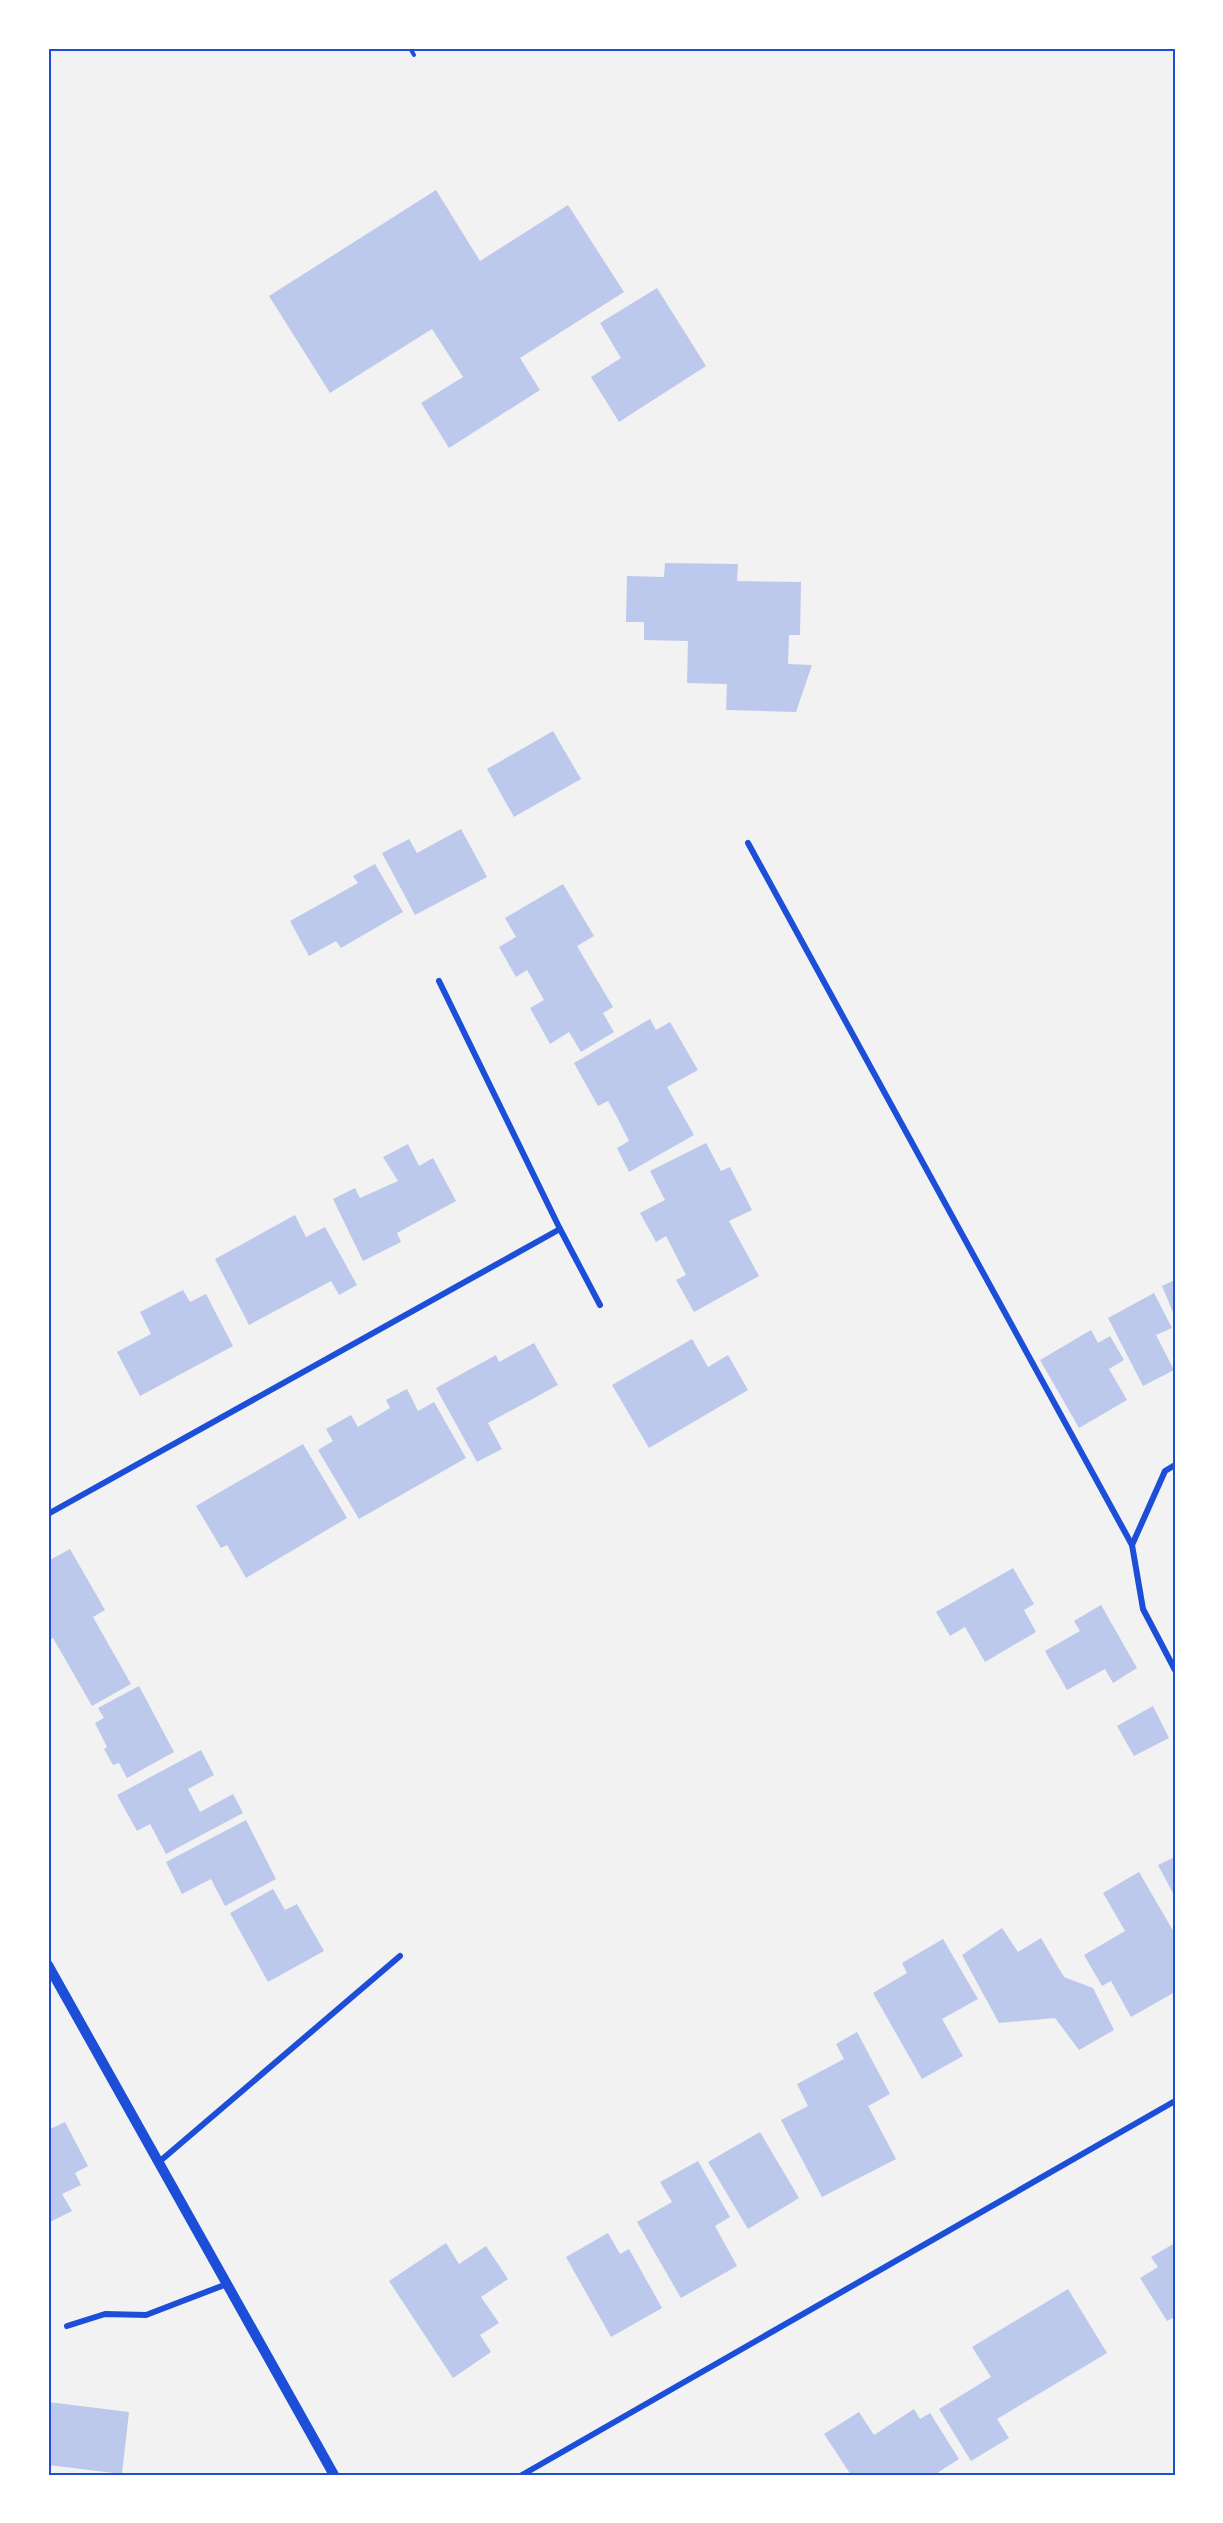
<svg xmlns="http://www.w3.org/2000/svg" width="1223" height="2523" viewBox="0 0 1223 2523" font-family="Signika,sans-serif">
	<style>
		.building { fill: #bdc9ec }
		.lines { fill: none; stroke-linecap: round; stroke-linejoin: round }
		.path { stroke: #1d4ed8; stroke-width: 4 }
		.minor { stroke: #1d4ed8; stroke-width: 6 }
		.tertiary { stroke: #1d4ed8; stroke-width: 10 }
		.neatline { fill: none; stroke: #1d4ed8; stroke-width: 2 }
	</style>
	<rect width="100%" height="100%" fill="#f2f2f2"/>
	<!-- building -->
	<g class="building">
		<polygon points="436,190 480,261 568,205 624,292 520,358 540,390 449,448 421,403 463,377 432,329 330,393 269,296"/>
		<polygon points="657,288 706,366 619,422 591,377 621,358 600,323"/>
		<polygon points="665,563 738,564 737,581 801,582 800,635 789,635 788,664 812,665 796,712 726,710 727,684 687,683 688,641 644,640 644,622 626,622 627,576 664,577"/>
		<polygon points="553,731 581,779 514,817 487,769"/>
		<polygon points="461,829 487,877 415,915 382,853 409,839 417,853"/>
		<polygon points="375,864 403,912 341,948 336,941 309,956 290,921 358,883 353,876"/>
		<polygon points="563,884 594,936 577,946 613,1007 603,1013 614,1032 581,1052 569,1032 550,1044 530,1008 544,1000 527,970 516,977 499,947 516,937 505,918"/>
		<polygon points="650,1019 656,1030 670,1022 698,1070 667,1087 694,1135 629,1172 617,1148 629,1141 617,1117 608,1101 598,1106 574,1063"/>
		<polygon points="706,1143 721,1171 730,1167 752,1210 729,1221 759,1276 694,1312 676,1280 686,1275 666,1236 656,1242 640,1213 665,1200 650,1171"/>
		<polygon points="408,1144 419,1166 433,1158 456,1201 397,1233 401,1242 363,1261 333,1199 355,1188 360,1198 398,1181 383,1157"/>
		<polygon points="295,1215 306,1237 325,1227 357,1285 339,1295 331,1281 249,1325 215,1259"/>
		<polygon points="1175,1280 1175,1317 1162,1286"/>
		<polygon points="183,1290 190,1302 206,1294 233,1346 140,1396 117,1352 151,1334 140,1312"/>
		<polygon points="1154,1293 1172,1328 1156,1335 1174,1370 1143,1386 1108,1318"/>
		<polygon points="1091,1330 1098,1343 1110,1336 1124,1360 1109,1369 1127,1400 1079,1428 1040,1360"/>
		<polygon points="692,1339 708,1367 728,1355 748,1390 649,1448 612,1385"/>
		<polygon points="534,1343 558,1385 488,1423 502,1449 477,1462 436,1388 496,1355 499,1362"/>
		<polygon points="407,1389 418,1411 434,1402 466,1458 359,1519 318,1450 333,1441 326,1429 351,1415 358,1427 390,1408 386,1400"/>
		<polygon points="303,1444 347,1518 246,1578 227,1545 221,1548 196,1506"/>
		<polygon points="70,1549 105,1610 93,1617 131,1684 92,1706 53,1638 48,1640 48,1561"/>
		<polygon points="1013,1568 1034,1604 1024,1610 1036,1632 985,1662 965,1627 950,1636 936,1612"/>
		<polygon points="1101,1605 1137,1668 1113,1683 1105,1669 1067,1690 1045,1651 1080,1631 1074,1621"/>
		<polygon points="139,1686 174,1752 127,1778 119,1763 113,1765 104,1749 107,1747 95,1723 104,1718 98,1708"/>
		<polygon points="1153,1706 1169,1738 1134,1756 1117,1726"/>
		<polygon points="201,1750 214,1775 188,1789 200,1812 233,1794 243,1813 166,1854 150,1824 137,1831 117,1795"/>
		<polygon points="246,1820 276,1879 225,1906 211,1879 182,1894 166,1862"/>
		<polygon points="1175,1857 1175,1897 1158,1865"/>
		<polygon points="1139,1872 1175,1934 1175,1992 1131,2017 1111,1981 1102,1986 1084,1955 1125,1931 1103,1893"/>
		<polygon points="273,1889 285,1910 297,1904 324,1951 268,1982 230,1913"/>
		<polygon points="1002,1928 1018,1952 1041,1938 1064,1977 1093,1988 1114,2030 1079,2050 1055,2018 999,2023 962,1955"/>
		<polygon points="943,1939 978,1999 942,2019 963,2056 922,2079 873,1993 907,1973 902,1963"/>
		<polygon points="857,2032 890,2094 868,2106 896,2159 822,2197 781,2120 808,2106 797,2084 844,2059 836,2044"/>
		<polygon points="65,2122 88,2166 75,2173 81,2185 62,2194 72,2211 48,2223 48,2130"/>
		<polygon points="760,2132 799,2198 748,2229 708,2162"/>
		<polygon points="698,2161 730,2217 715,2226 737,2266 681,2298 637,2222 672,2202 660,2182"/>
		<polygon points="608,2233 620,2254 629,2249 662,2308 611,2337 566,2257"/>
		<polygon points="446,2243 459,2264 486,2246 508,2279 481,2297 499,2323 480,2335 491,2352 453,2378 389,2281"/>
		<polygon points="1175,2243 1175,2317 1167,2321 1140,2278 1158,2267 1151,2257"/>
		<polygon points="1068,2289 1107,2353 997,2419 1009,2438 971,2461 939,2409 991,2377 972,2347"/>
		<polygon points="48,2402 129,2412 122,2474 48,2465"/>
		<polygon points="914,2409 920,2419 930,2413 959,2459 934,2475 851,2475 824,2434 859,2412 874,2435"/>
	</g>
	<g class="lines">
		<!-- path -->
		<polyline class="path" points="410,48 414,55"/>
		<!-- minor -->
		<g class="minor">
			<polyline points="748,843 1132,1545"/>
			<polyline points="560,1229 600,1305"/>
			<polyline points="1175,1465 1165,1471 1132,1545 1143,1609 1175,1670"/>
			<polyline points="48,1514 560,1229 439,981"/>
			<polyline points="159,2162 400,1956"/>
			<polyline points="67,2326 105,2314 146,2315 227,2284"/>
			<polyline points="522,2475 1175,2101"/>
		</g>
		<!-- tertiary -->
		<polyline class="tertiary" points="48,1965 334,2475"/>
	</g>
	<!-- border -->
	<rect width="1223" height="2523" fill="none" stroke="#ffffff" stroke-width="99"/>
	<rect x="50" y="50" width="1124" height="2424" class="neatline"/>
</svg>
